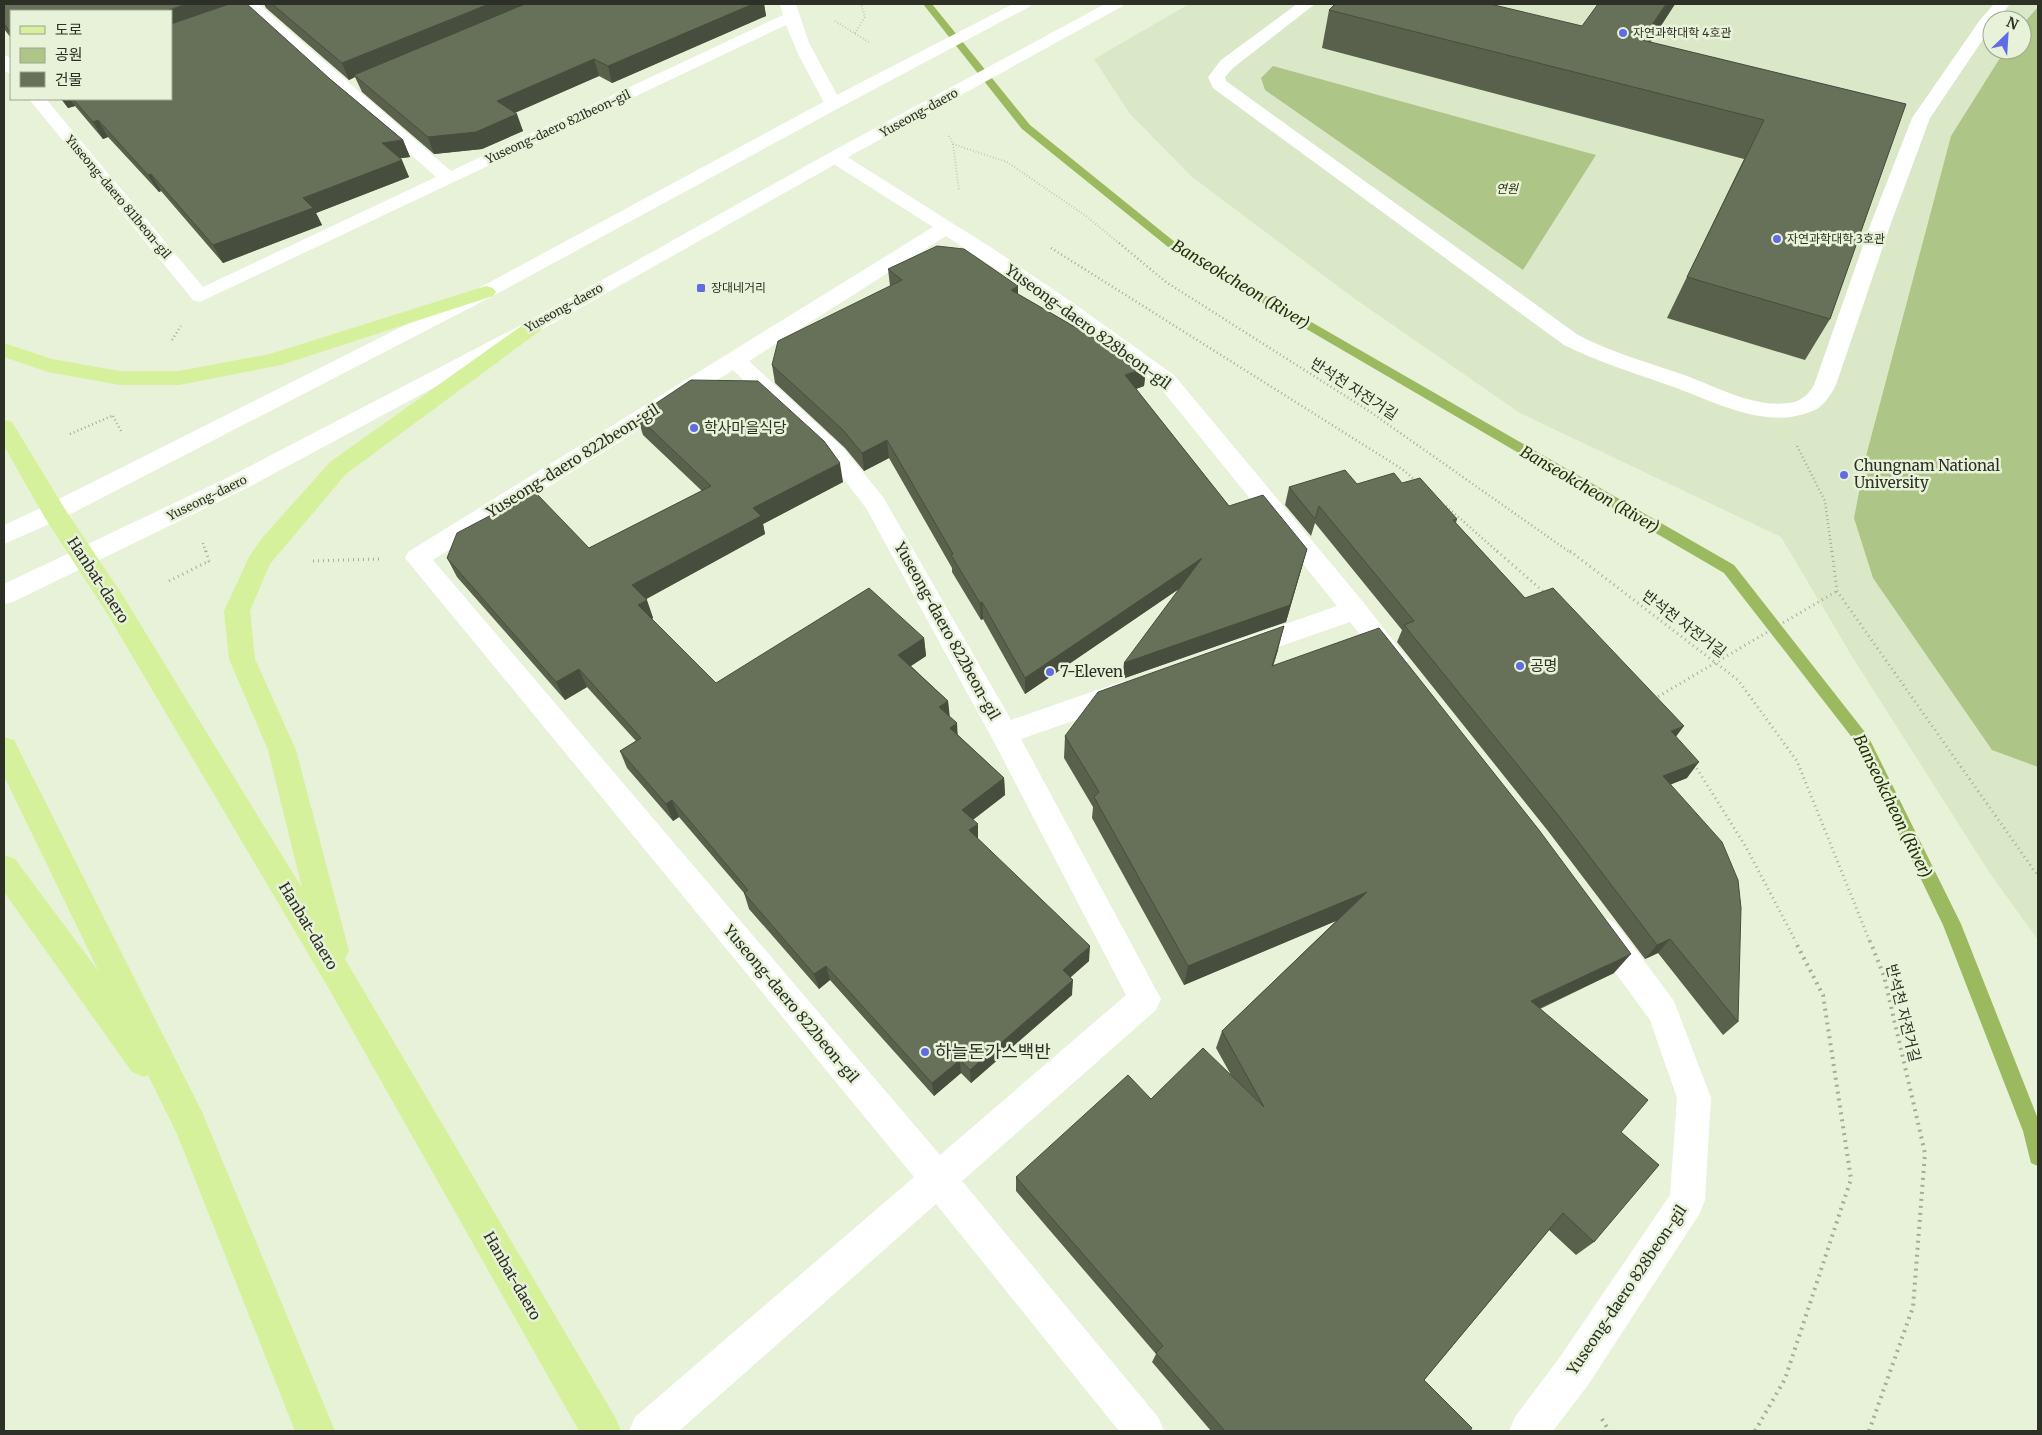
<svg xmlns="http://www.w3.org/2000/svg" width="2042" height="1435" viewBox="0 0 2042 1435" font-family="Merriweather,'Noto Sans KR',serif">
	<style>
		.built { fill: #dbe8c8; fill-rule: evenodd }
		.green { fill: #aec588 }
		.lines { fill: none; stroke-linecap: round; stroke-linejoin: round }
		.stream { fill: #9bba60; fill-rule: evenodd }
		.path-far3 { stroke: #a4ac98; stroke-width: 2; stroke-dasharray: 0.5 2.5; stroke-linecap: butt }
		.path-far2 { stroke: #a4ac98; stroke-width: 2.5; stroke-dasharray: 1 3; stroke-linecap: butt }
		.path-far1 { stroke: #a4ac98; stroke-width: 3; stroke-dasharray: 1 4; stroke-linecap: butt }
		.path { stroke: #a4ac98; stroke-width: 4; stroke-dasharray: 2 5; stroke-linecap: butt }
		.service { fill: #fff; fill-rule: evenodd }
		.minor { fill: #fff; fill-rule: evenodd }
		.secondary { fill: #fff; fill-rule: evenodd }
		.primary { fill: #d5f19b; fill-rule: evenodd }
		.wall { fill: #59604c }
		.shaded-wall { fill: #484e3e }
		.building { fill: #677058; stroke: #484e3e }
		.poi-dot { fill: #606ce3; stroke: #e8f2d8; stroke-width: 2 }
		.labels { text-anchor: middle; stroke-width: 5; stroke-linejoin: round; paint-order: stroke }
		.far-poi-label { font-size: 12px; fill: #2c3026; stroke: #e8f2d8; text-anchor: start }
		.far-street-label { font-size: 12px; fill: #2c3026; stroke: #e8f2d8 }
		.far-park-label { font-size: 12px; font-style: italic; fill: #232f09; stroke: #e8f2d8 }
		.street-label { font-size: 15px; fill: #2c3026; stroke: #e8f2d8 }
		.poi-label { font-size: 15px; fill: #2c3026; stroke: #e8f2d8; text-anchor: start }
		.water-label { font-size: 16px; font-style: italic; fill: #24300a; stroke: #e8f2d8 }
		.near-poi-label { font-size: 18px; fill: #2c3026; stroke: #e8f2d8; text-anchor: start }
	</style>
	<rect width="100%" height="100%" fill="#e8f2d8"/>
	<!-- built -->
	<path class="built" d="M1189,4H2038V940L1989,872L1853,658L1781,537L1520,413L1355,299L1192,177L1130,114L1094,59ZM1992,20H2022V50H1992Z"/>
	<!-- green -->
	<g class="green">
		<polygon points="2038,7 2038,767 1992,750 1873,578 1854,518 1866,456 1951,136 2005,50 2022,50 2022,25"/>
		<polygon points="1273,66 1596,155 1523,270 1265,90 1261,78"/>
	</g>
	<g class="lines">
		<!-- stream -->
		<polygon class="stream" points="923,4 932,4 1030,125 1181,247 1734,565 1868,736 1961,924 2038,1119 2038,1166 2031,1163 2023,1131 1943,925 1854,740 1724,573 1173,251 1022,129"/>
		<!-- path-far3 -->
		<g class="path-far3">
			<polyline points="835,21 870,43"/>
			<polyline points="855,33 865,17 861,4"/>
			<polyline points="949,136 953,144 959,191"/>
			<polyline points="953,144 1007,162 1086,216 1120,244"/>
		</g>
		<!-- path-far2 -->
		<g class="path-far2">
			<polyline points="1119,243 1166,282 1369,411 1571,553"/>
			<polyline points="1051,248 1402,469 1416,481"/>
			<polyline points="172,340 181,326"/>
			<polyline points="113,416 121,431"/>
			<polyline points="70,434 114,415"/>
			<polyline points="1797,446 1825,501 1832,553"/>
			<polyline points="1446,506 1499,553"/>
			<polyline points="203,543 206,553"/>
		</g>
		<!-- path-far1 -->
		<g class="path-far1">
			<polyline points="206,551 209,561 213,561"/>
			<polyline points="1497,551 1546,594"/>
			<polyline points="1570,551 1738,680 1797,761 1870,942"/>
			<polyline points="1832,551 1837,591 2038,876"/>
			<polyline points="313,561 379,559"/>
			<polyline points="169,581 209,561"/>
			<polyline points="1654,699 1837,591"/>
			<polyline points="1694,764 1746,847 1796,942"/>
		</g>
		<!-- path -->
		<g class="path">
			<polyline points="1602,1419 1609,1431"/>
			<polyline points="1755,1431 1785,1379 1851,1179 1823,995 1795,941"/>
			<polyline points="1869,1431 1913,1307 1925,1153 1884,976 1870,941"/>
		</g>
		<!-- service -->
		<path class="service" d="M1297,4H1315L1233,68L1225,77L1226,81L1578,335C1613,353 1650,363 1687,376C1719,388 1758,410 1794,402C1803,400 1810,392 1814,385L1871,223L1912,118L1980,20L1994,4H2010L1997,20H1992V26L1930,118L1891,223L1836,385C1830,396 1823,408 1810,412C1765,430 1713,401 1671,386C1634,373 1598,362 1564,345L1213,88L1208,77L1221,60Z"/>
		<!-- minor -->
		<g class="minor">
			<polygon points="241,4 258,4 451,171 783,15 780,4 796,4 809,43 842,104 839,108 833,109 827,108 799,56 786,25 200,302 193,300 29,99 46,99 203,287 436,177"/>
			<polygon points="4,55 11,58 11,74 4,71"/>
			<path d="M835,152L841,153L995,250L1076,305L1174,375L1364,603L1408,660L1404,667L1395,670L1386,667L1350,622L1246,658L1237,655L1233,648L1237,641L1337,606L1158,385L1062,313L946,236L749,361L844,449L883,497L1011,720L1123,681L1133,684L1137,692L1133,700L1021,739L1161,999L1156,1010L962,1181L1158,1417L1164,1431H1119L936,1204L679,1431H629L635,1417L914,1177L405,558L408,552L933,227L829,161L826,157L829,153ZM733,370L828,459L866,508L994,742L1126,995L940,1155L433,560Z"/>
			<polygon points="1604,918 1615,922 1674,1001 1711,1098 1705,1200 1700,1213 1588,1385 1553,1431 1509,1431 1515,1417 1560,1357 1670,1195 1677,1098 1650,1020 1593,942 1588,932 1593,922"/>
		</g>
		<!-- secondary -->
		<g class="secondary">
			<polygon points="1013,4 1032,4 1029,7 839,108 493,296 63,518 4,544 4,525 45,506 479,288 827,100"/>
			<polygon points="1105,4 1124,4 1121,7 841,161 541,330 247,488 13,602 4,604 4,584 231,476 527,322 829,153"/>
		</g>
		<!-- primary -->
		<g class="primary">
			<polygon points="486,286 493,288 496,292 493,296 281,365 179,385 120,385 48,372 4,357 4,343 52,359 120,371 179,371 270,354"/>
			<polygon points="534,320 541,322 544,326 541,330 346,474 270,564 250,611 255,659 296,750 349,951 345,959 615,1417 621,1431 579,1431 329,989 105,610 45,518 4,446 4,420 12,422 63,506 123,596 302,888 268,750 229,659 224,611 250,555 263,537 330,462 527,322"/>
			<polygon points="4,737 14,740 202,1112 335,1431 295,1431 177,1134 148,1075 144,1077 132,1072 4,892 4,855 15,859 99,972 4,776"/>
		</g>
	</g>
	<!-- wall -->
	<g class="wall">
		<polygon points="4,4 330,79 403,140 410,157 400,158 409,177 316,213 322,225 223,263 161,191 159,192 108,137 103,139 75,106 68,108 61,99 171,99 11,11 11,38 4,29"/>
		<polygon points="264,4 764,4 766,16 612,83 599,76 515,113 523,131 482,149 434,154 362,92 355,77 349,80 266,8"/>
		<polygon points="1675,4 1650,42 1906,104 1830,319 1805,360 1667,318 1744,159 1322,48 1329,10 1582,26"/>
		<polygon points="888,269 1018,294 1146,368 1144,386 1136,389 1229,506 1307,549 1286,622 1122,679 1179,589 1025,694 983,619 981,620 952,572 952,568 889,458 864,471 845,448 775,383 772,365 890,286"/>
		<polygon points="637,416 843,482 763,524 765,534 646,599 653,618 652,619 716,683 924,638 926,656 911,666 948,701 949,717 958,735 1004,778 1005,795 973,820 978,839 1089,961 1070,977 1072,995 971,1083 961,1073 934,1096 830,980 819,989 749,909 744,893 679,817 673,821 627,768 620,751 636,741 587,687 565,700 457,577 447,558 589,548 702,491 643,435"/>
		<polygon points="1402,483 1457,519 1456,523 1525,598 1676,737 1687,778 1671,784 1738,1022 1723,1035 1658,953 1645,959 1548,831 1397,642 1402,630 1315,523 1311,536 1285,505 1289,487"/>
		<polygon points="1278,650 1273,666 1614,973 1540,1009 1621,1132 1594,1242 1576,1255 1549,1230 1424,1380 1470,1431 1211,1431 1152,1362 1156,1354 1016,1191 1016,1177 1151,1099 1231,1075 1216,1048 1222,1031 1336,921 1184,985 1092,818 1093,807 1064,758 1065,736"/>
	</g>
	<!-- shaded-wall -->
	<g class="shaded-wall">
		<polygon points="186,4 237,4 171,29 171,11 166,11"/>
		<polygon points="489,4 534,4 354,75 355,77 349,80 342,63"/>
		<polygon points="753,4 764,4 766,16 612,83 608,66"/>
		<polygon points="1666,4 1675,4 1627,79 1642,40"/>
		<polygon points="594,59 599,76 502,118 497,101"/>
		<polygon points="62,99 70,99 75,106 68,108"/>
		<polygon points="517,114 523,131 482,149 434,154 428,137"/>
		<polygon points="98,120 108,137 103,139 93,122"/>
		<polygon points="403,140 410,157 389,160 382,143"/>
		<polygon points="402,160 409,177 316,213 322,225 223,263 213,245 303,198"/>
		<polygon points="151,174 161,191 159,192 148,175"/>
		<polygon points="1018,286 1018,304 1011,290"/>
		<polygon points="1146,368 1144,386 1124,393 1125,375"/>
		<polygon points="887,440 889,458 864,471 862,453"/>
		<polygon points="840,463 843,482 763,524 765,534 639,603 632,585 753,508"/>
		<polygon points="1307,549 1286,622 1122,679 1124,663"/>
		<polygon points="1202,558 1199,575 1025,694 1025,678"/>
		<polygon points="647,600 653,618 645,623 638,605"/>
		<polygon points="982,602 983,619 981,620 980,603"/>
		<polygon points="1284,626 1278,650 1266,689 1272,666"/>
		<polygon points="924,638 926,656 900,673 898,655"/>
		<polygon points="579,669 587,687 565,700 556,682"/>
		<polygon points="948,701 950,718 939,707"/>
		<polygon points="957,723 958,741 950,728"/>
		<polygon points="1684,726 1672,742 1671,731"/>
		<polygon points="1699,762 1687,778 1652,792 1663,776"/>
		<polygon points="1004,778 1005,795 963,827 962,810"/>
		<polygon points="672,800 679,817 673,821 666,804"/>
		<polygon points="978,824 978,841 969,830"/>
		<polygon points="1367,892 1357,912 1184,985 1188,966"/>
		<polygon points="1670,939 1658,953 1645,959 1657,945"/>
		<polygon points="1090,946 1089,961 1062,985 1063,970"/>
		<polygon points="1631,954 1614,973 1516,1019 1531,1001"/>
		<polygon points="826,966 830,980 819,989 814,974"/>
		<polygon points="1073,980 1072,995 971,1083 970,1070"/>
		<polygon points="960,1060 961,1073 934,1096 932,1083"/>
	</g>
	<!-- building -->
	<g class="building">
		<polygon points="4,4 186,4 166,11 11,11 11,33 4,24"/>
		<polygon points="229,4 247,4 330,79 403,140 382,143 402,160 303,198 313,208 213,245 151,174 148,175 98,120 93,122 73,99 171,99 171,24"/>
		<polygon points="272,4 489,4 342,63"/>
		<polygon points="525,4 753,4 608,66 594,59 497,101 517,114 476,132 428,137 354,75"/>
		<polygon points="1335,4 1490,4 1582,26 1598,4 1666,4 1642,40 1906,104 1830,319 1687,277 1764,120 1329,10"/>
		<polygon points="937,246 964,249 1018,286 1011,290 1146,368 1125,375 1229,506 1263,495 1307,549 1290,605 1124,663 1202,558 1025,678 982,602 980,603 951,555 953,554 887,440 862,453 843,430 772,365 778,341 902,280 888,269"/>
		<polygon points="691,380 758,381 824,441 840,463 753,508 761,516 632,585 647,600 638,605 716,683 869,588 924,638 898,655 948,701 939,707 957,723 950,728 1004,778 962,810 978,824 969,830 1090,946 1063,970 1073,980 970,1070 960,1060 932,1083 826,966 814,974 744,893 748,890 672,800 666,804 620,751 641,738 579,669 556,682 447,558 457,533 535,492 589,548 711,486 637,416"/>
		<polygon points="1345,470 1357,484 1394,473 1402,483 1420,478 1457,519 1453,520 1525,598 1553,588 1684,726 1671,731 1699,762 1663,776 1722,842 1738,880 1741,908 1738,1022 1670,939 1657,945 1558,815 1404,625 1414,621 1319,506 1315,519 1289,487"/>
		<polygon points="1284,626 1272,666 1379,628 1539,830 1631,954 1531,1001 1648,1100 1621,1132 1659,1165 1594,1242 1563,1213 1424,1380 1472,1428 1470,1431 1225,1431 1156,1353 1163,1346 1016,1177 1128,1075 1151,1099 1203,1048 1264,1107 1222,1031 1367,892 1188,966 1094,797 1099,792 1065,736 1098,692"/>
	</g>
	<!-- markers -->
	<g class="poi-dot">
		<circle cx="1623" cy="33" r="5"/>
		<circle cx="1777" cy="239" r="5"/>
		<rect x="696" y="283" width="10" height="10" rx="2.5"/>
		<circle cx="694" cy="428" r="5"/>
		<circle cx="1844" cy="475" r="5"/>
		<circle cx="1520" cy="666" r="5"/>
		<circle cx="1050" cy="672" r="5"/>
		<circle cx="925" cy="1052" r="5"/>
	</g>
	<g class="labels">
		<!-- far-poi labels -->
		<g class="far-poi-label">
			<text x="1633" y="37">자연과학대학 4호관</text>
			<text x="1787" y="243">자연과학대학 3호관</text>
			<text x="711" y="292">장대네거리</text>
		</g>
		<!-- far-street labels -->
		<g class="far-street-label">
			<text transform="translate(919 113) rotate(-29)" y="4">Yuseong-daero</text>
			<text transform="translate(558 127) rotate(-25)" y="4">Yuseong-daero 821beon-gil</text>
			<text transform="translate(118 197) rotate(50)" y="4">Yuseong-daero 811beon-gil</text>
			<text transform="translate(564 308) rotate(-29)" y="4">Yuseong-daero</text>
			<text transform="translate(207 498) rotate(-26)" y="4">Yuseong-daero</text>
		</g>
		<!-- far-park labels -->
		<g class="far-park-label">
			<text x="1507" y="193">연원</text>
		</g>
		<!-- street labels -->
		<g class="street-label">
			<text transform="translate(1088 327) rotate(36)" y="5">Yuseong-daero 828beon-gil</text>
			<text transform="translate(1354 389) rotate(33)" y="5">반석천 자전거길</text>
			<text transform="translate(573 461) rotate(-32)" y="5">Yuseong-daero 822beon-gil</text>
			<text transform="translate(98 580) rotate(57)" y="5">Hanbat-daero</text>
			<text transform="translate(1684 624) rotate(37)" y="5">반석천 자전거길</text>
			<text transform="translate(947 631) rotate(61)" y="5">Yuseong-daero 822beon-gil</text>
			<text transform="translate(308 926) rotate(59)" y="5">Hanbat-daero</text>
			<text transform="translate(791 1004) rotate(50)" y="5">Yuseong-daero 822beon-gil</text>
			<text transform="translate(1903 1013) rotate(76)" y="5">반석천 자전거길</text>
			<text transform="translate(512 1276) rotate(60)" y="5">Hanbat-daero</text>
			<text transform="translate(1627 1290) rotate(-56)" y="5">Yuseong-daero 828beon-gil</text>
		</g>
		<!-- poi labels -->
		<g class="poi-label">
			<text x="704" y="433">학사마을식당</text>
			<text x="1854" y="471">Chungnam National<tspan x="1854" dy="17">University</tspan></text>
			<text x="1530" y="671">공명</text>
			<text x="1060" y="677">7-Eleven</text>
		</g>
		<!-- water labels -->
		<g class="water-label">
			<text transform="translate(1241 284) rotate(31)" y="6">Banseokcheon (River)</text>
			<text transform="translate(1590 489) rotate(30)" y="6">Banseokcheon (River)</text>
			<text transform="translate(1893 806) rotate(64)" y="6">Banseokcheon (River)</text>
		</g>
		<!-- near-poi labels -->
		<g class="near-poi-label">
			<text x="935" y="1058">하늘돈가스백반</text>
		</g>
	</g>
	<!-- border -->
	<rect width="2042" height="1435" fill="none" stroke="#2c3026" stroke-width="10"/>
	<!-- legend -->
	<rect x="10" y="10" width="162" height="90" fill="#e8f2d8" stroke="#9da491"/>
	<rect x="20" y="26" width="25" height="8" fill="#d5f19b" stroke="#9da491"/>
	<text x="55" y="35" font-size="15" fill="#2c3026">도로</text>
	<rect x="20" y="48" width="25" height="15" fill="#aec588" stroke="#9da491"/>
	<text x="55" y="60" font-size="15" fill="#2c3026">공원</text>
	<rect x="20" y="72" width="25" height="15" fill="#677058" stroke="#9da491"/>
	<text x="55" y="85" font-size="15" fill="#2c3026">건물</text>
	<!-- north arrow -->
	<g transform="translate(2007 35) rotate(25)"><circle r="24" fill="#e8f2d8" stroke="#9da491"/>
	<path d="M0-4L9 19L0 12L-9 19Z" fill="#606ce3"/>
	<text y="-8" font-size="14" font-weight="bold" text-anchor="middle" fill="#2c3026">N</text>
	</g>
</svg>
